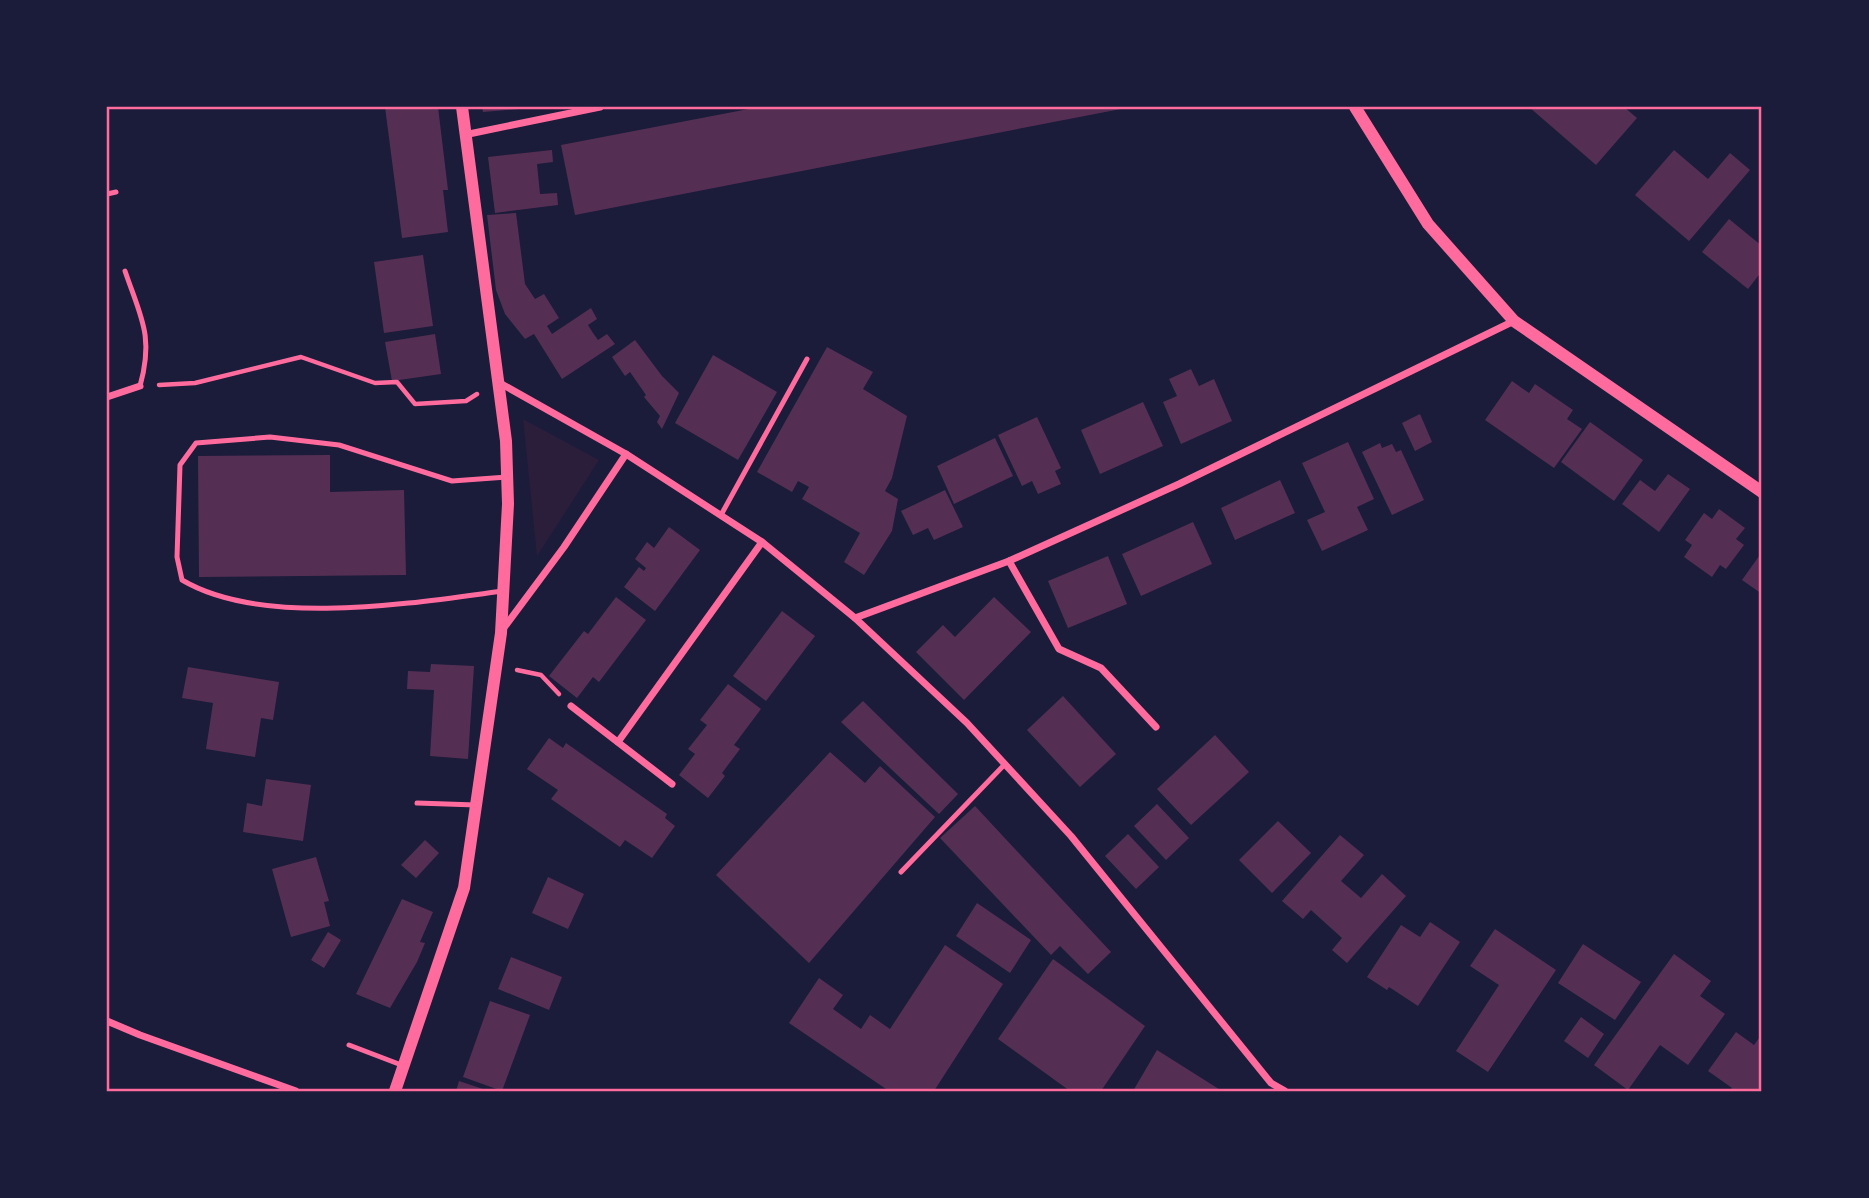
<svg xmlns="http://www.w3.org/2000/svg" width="1869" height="1198" viewBox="0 0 1869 1198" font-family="'Nunito Sans',sans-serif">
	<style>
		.green { fill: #2a1e3b }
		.building { fill: #542f53 }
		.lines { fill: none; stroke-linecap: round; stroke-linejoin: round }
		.path { stroke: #ff6b9d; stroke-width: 4.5 }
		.service { stroke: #ff6b9d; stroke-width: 5 }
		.minor { stroke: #ff6b9d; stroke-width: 7 }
		.tertiary { stroke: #ff6b9d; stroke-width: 12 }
		.neatline { fill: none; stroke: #ff6b9d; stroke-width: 2.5 }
	</style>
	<rect width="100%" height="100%" fill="#1b1b3a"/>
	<!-- green -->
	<polygon class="green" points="523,419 599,460 537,556"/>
	<!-- building -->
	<g class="building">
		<polygon points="385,107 438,107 448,190 443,190 448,232 402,238"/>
		<polygon points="482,107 519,107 519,109 483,112"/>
		<polygon points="759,107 1126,107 1126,108 575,215 561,145"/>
		<polygon points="1529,107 1624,107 1637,118 1596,165"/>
		<polygon points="552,150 553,162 537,164 540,194 557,193 558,205 495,213 488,157"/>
		<polygon points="1674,150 1708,179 1730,153 1750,170 1689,241 1635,195"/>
		<polygon points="516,213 525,284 535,299 544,294 559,318 547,326 552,334 591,308 597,319 588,325 593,333 598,340 607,334 615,344 562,379 534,334 525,339 505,314 496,290 487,215"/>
		<polygon points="1729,219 1762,246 1762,271 1748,289 1702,252"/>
		<polygon points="423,255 433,326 384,333 374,262"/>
		<polygon points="435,334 441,374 392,381 385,342"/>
		<polygon points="635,340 662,376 679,393 662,429 657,422 660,416 644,397 646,395 630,372 625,376 612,357"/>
		<polygon points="827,347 873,372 863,389 907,416 892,478 885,491 898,499 892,531 864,575 844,562 860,533 802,499 809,487 798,481 792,492 757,472"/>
		<polygon points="713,355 777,392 738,460 675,423"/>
		<polygon points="1191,369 1199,386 1214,379 1232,421 1181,444 1163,402 1177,396 1169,379"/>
		<polygon points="1512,381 1529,393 1535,384 1573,410 1567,419 1582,429 1554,468 1485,420"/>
		<polygon points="1143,402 1163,446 1100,474 1081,430"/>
		<polygon points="1420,414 1432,442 1415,451 1402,423"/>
		<polygon points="1037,417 1061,468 1055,471 1061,484 1038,494 1032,481 1022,486 998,435"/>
		<polygon points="1590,422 1643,460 1614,501 1561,462"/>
		<polygon points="995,438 1013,476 954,504 937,466"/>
		<polygon points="1348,442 1374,499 1357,507 1368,530 1322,551 1307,520 1325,512 1302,463"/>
		<polygon points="1380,443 1382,448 1392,444 1396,452 1401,450 1424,500 1392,515 1362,452"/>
		<polygon points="330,455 330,492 404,490 406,575 199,577 198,456"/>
		<polygon points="1668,474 1690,489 1659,532 1622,504 1640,480 1655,491"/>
		<polygon points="1280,480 1295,513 1235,540 1221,508"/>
		<polygon points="945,490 963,527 934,540 928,528 913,535 901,511"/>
		<polygon points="1719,509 1745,528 1736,539 1744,545 1726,569 1720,565 1712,577 1684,557 1692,545 1685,540 1704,513 1712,519"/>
		<polygon points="1193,522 1212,564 1141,596 1122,554"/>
		<polygon points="669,527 700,550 655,611 624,587 639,567 644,571 646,568 635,559 647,542 654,548"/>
		<polygon points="1762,552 1762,594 1742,580"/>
		<polygon points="1108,556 1127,604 1068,628 1048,581"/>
		<polygon points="616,597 646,620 599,682 593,677 577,698 549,676 584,631 588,634"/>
		<polygon points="994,597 1031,632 964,700 916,652 943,625 955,637"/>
		<polygon points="782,611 815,636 766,701 733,676"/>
		<polygon points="431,664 474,666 468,759 430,756 434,690 407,689 408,671 430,672"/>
		<polygon points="188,667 279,682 273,720 261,718 255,757 206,749 213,703 182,698"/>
		<polygon points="728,684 761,709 734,745 740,749 722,773 725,776 708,798 679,775 695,754 688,749 707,725 700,720"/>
		<polygon points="1063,696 1116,754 1080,787 1027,730"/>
		<polygon points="863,701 958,794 939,814 841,722"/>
		<polygon points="1215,735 1249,772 1191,825 1157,789"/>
		<polygon points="549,738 563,748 566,743 667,814 665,818 675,826 652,858 625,840 620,847 551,799 558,790 527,769"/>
		<polygon points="830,752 865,783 880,766 935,817 809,963 716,875"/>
		<polygon points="266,779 311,785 303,841 243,832 247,803 262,806"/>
		<polygon points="1157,804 1189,838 1166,860 1134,826"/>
		<polygon points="975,806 1111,952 1088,974 1060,946 1051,955 940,838"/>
		<polygon points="1278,821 1311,853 1272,893 1239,860"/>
		<polygon points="1128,834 1159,867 1136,889 1105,856"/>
		<polygon points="1340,835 1364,855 1341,881 1361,898 1382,874 1406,896 1347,963 1332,950 1342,938 1311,910 1303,919 1282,901"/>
		<polygon points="425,840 439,853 416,878 401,865"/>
		<polygon points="316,857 329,901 324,902 330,926 291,937 272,869"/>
		<polygon points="548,877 584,894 568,929 532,913"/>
		<polygon points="402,899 433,912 420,942 425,943 417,962 390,1008 356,994"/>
		<polygon points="977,903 1031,940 1010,973 956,936"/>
		<polygon points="1430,922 1460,942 1418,1006 1389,987 1387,990 1367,977 1401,925 1420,937"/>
		<polygon points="1495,929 1556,970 1488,1072 1456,1051 1499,985 1470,966"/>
		<polygon points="328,932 341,940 324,968 311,960"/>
		<polygon points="1583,944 1641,982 1615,1020 1558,983"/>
		<polygon points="945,945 1003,984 934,1091 889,1091 789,1023 819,978 843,995 833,1009 861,1029 870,1015 890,1029"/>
		<polygon points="1674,954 1711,981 1700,996 1725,1014 1688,1065 1660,1045 1628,1090 1594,1065"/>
		<polygon points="511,957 562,977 549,1010 498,989"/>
		<polygon points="1053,959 1145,1026 1101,1091 1070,1091 998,1039"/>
		<polygon points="490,1001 530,1015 502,1091 463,1077"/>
		<polygon points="1581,1017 1604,1034 1588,1058 1564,1041"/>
		<polygon points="1736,1032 1754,1045 1762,1034 1762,1091 1729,1091 1732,1088 1708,1071"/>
		<polygon points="1157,1050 1222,1091 1133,1091"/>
		<polygon points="459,1081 489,1091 456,1091"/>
	</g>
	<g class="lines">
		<!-- path -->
		<g class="path">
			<polyline points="159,385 195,383 301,357 375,383 397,382 415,404 466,401 477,394"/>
			<polyline points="517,670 541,675 559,694"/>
		</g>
		<!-- service -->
		<g class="service">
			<polyline points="107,194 116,192"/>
			<path d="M125,271C141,318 154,336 140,386"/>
			<polyline points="721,515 807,359"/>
			<path d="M503,591C413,603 263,628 182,580L177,557L180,465L196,443L270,437L339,445L452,481L507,477"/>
			<polyline points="417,803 476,805"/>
			<polyline points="901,872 1005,764"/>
			<polyline points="349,1045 404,1066"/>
		</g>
		<!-- minor -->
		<g class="minor">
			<polyline points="464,135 600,107"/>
			<polyline points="498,382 626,454 762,542 855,618 967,723 1071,836 1271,1083 1285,1091"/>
			<polyline points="107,397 140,386"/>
			<polyline points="1009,561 1059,649 1101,668 1156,727"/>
			<polyline points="855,618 1009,561 1179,484 1514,321"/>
			<polyline points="503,629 564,547 626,454"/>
			<polyline points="571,706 672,784"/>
			<polyline points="618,742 762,542"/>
			<polyline points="107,1021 140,1035 296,1091"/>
		</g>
		<!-- tertiary -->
		<g class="tertiary">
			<polyline points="1355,107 1428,224 1514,321 1762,492"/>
			<polyline points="395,1091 464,888 501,633 508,504 506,441 462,107"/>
		</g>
	</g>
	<!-- border -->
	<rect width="1869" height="1198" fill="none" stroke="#1b1b3a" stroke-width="217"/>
	<rect x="108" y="108" width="1652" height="982" class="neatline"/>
</svg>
